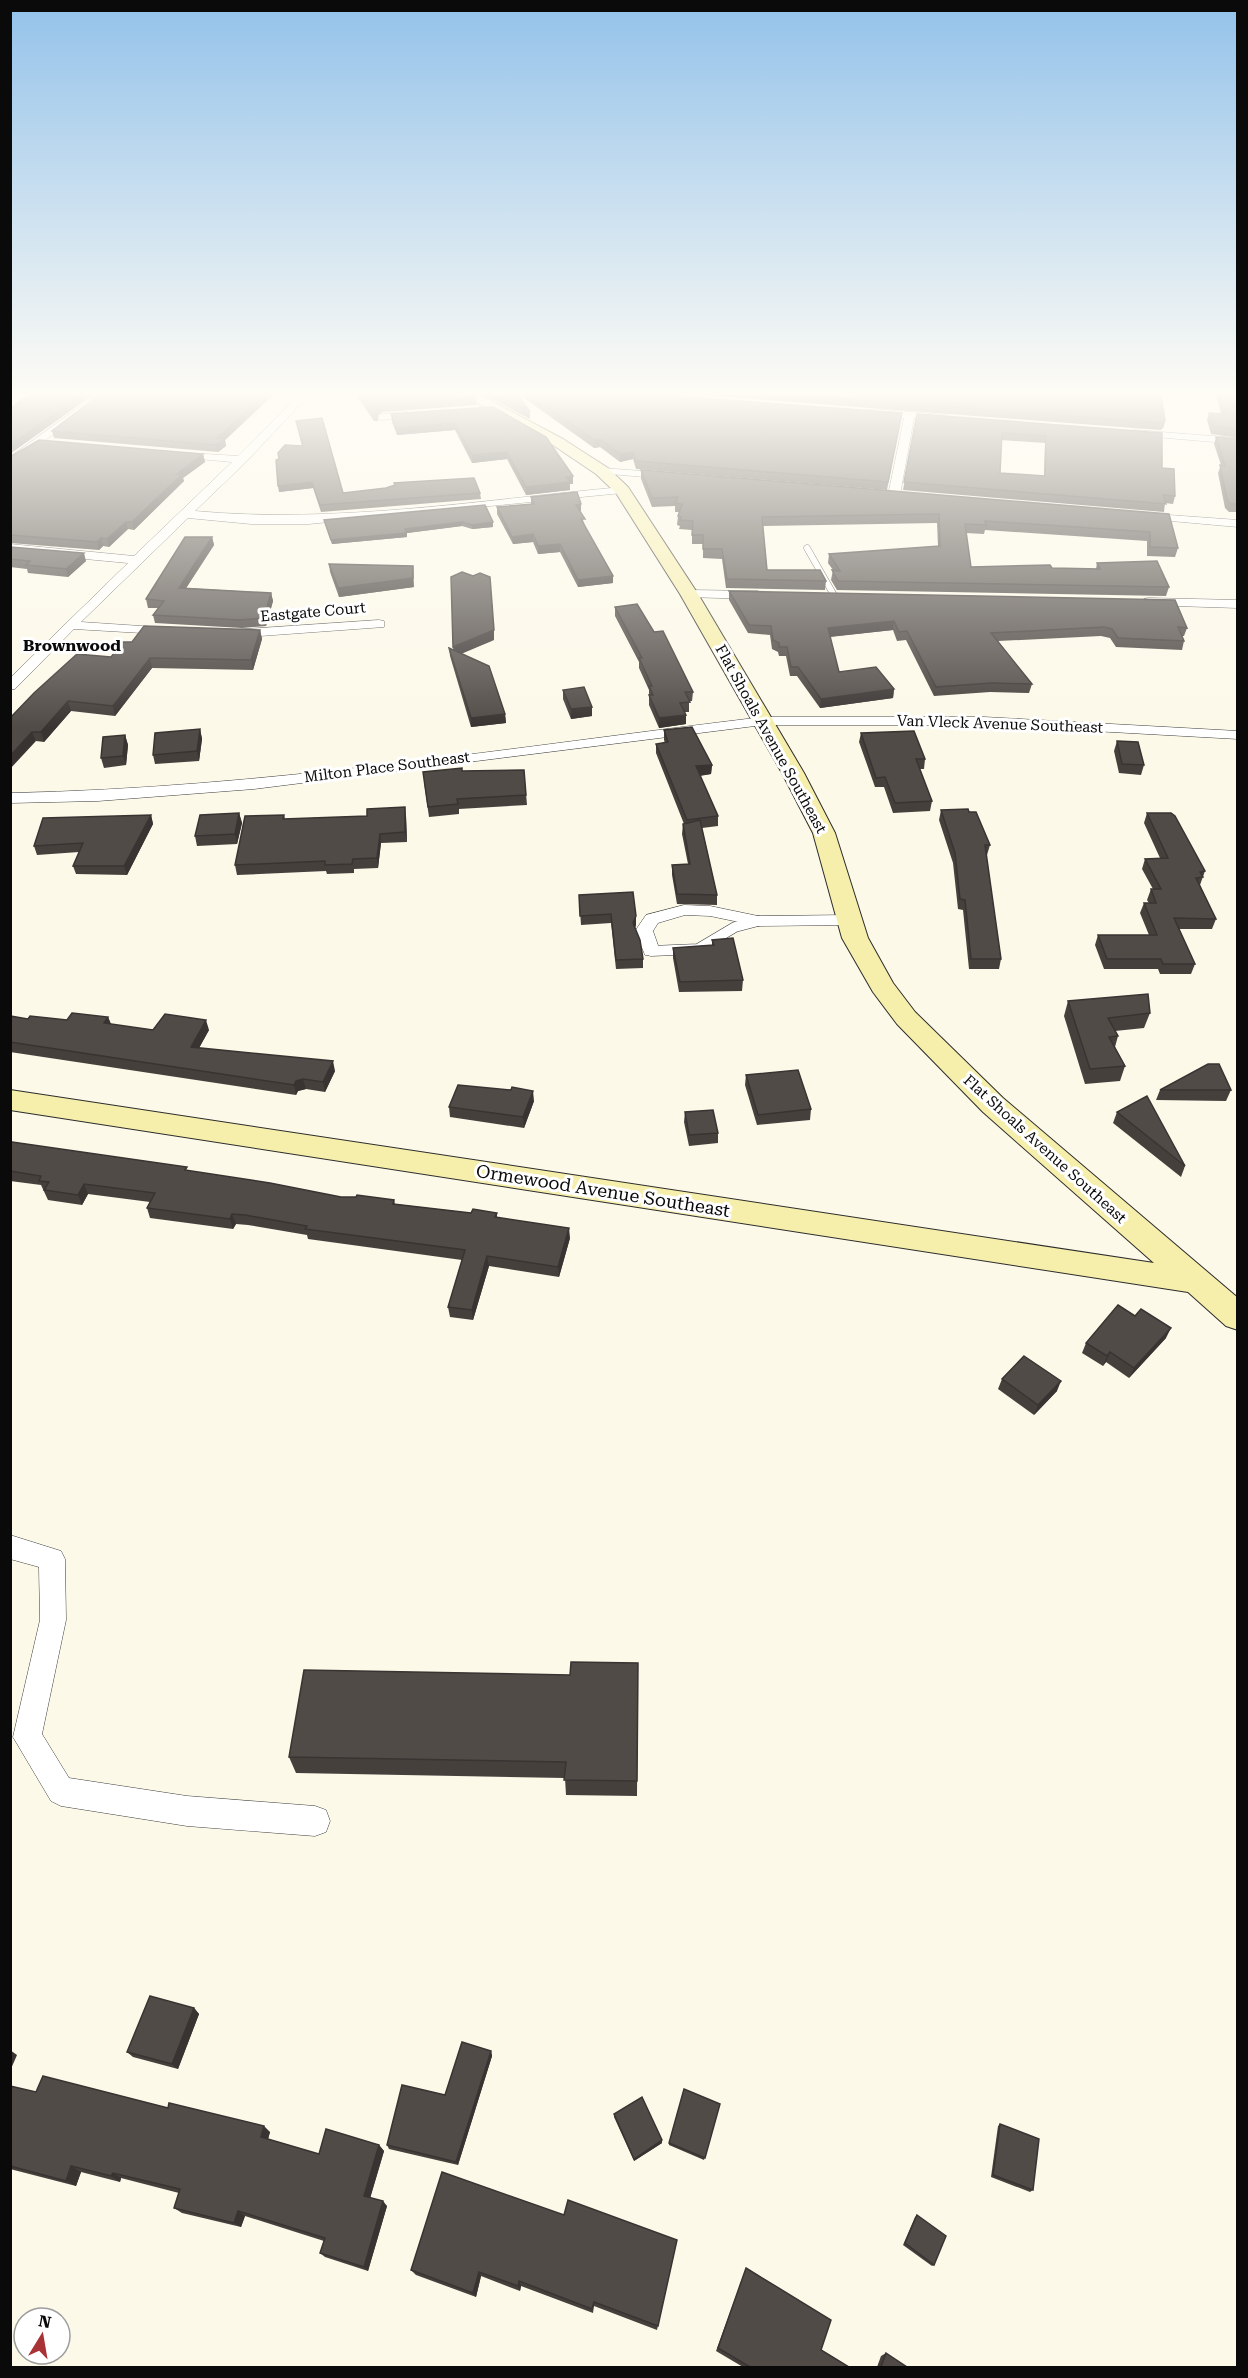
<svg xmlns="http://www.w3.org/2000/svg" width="1248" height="2378" viewBox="0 0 1248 2378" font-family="'Roboto Serif',serif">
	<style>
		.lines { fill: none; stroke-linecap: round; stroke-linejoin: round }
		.lane-far1-casing { stroke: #3d3d3d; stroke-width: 7 }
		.lane-casing { stroke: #3d3d3d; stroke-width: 11 }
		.street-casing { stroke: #3d3d3d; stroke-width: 1 }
		.secondary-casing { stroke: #2c2c2c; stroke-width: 2 }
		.lane-far1 { stroke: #fff; stroke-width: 6 }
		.lane { stroke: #fff; stroke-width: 10 }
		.street { fill: #fff; fill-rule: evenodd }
		.secondary { fill: #f6eeab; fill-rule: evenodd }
		.wall { fill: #46403d; fill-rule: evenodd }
		.shaded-wall { fill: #393432 }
		.building { fill: #514b47; stroke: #393432; stroke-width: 1.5; fill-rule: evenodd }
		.labels { text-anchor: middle; stroke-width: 6; stroke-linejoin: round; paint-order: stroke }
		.far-street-label { font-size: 15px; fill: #0a0a0a; stroke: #fff }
		.far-neighbourhood-label { font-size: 16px; font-weight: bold; fill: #0a0a0a; stroke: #fff }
		.street-label { font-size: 18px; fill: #0a0a0a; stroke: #fff }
	</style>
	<rect width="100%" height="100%" fill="#fcf9e9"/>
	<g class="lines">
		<!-- lane-far1 casing -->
		<g class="lane-far1-casing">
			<g id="lane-far1">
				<polyline points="382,417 406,415"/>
				<polyline points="807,548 835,597"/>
			</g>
		</g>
		<!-- lane casing -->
		<g class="lane-casing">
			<polyline id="lane" points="651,951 698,949 735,927 758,921"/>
		</g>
		<!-- street casing -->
		<g class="street-casing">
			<g id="street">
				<polygon points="96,395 107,395 10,466 10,457"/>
				<path d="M299,395H309L246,462L195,511C337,524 480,500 622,487L628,490L622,493L309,524H251L188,518L81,622L171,628L176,629V635L74,629L15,689L10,690V678L128,563L10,552V544L134,556L232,462L176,457L172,456V452L238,456Z"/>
				<polygon points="875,409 946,415 951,418 946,421 914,418 900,495 894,498 888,495 904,418 871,414 871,410"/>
				<polygon points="1135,430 1238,438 1238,444 1131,435 1131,431"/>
				<polygon points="602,468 668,473 674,476 668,479 598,473 596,471"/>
				<polygon points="1141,513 1238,520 1238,527 1137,518 1135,516"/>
				<polygon points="689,590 758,591 764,595 758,599 684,597 684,591"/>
				<polygon points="1149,598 1238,600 1238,608 1144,605 1144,599"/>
				<polygon points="379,620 384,621 384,627 232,638 225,634 232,630"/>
				<path d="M763,717H984L1238,731V739L984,725H763L254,789L98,801L10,803V793C263,788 513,747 763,717Z"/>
				<polygon points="684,905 710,906 758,916 850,915 859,920 850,925 758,926 710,916 685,915 658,923 653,931 660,951 657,955 645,955 635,931 646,915"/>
				<polygon points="10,1535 61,1551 65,1559 66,1620 42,1734 69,1778 187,1796 315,1806 326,1810 330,1821 326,1832 315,1836 187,1826 61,1806 51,1801 13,1737 40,1620 39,1567 10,1559"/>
			</g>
		</g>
		<!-- secondary casing -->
		<g class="secondary-casing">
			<polygon id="secondary" points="463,395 480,395 563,439 608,468 628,487 698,594 804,773 835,833 868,938 893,983 915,1012 1003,1098 1238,1298 1238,1330 1226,1326 1188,1292 10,1110 10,1090 1154,1263 983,1112 897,1024 873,992 842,938 813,833 782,773 680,594 616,493 596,474 553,445"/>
		</g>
		<!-- lane-far1 -->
		<use href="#lane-far1" class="lane-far1"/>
		<!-- lane -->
		<use href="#lane" class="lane"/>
		<!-- street -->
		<use href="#street" class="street"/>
		<!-- secondary -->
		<use href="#secondary" class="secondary"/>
	</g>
	<!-- wall -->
	<g class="wall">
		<polygon points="99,395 273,395 225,440 226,446 218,452 54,438 52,431"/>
		<polygon points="356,395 470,395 476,398 477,405 382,412 378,415 378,421 374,421"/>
		<polygon points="484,395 518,395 530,412 530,419"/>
		<polygon points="520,395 659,395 902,413 887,490 636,469 633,459 620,462 600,447 594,448"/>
		<polygon points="700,395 1161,395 1165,421 1163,428 1160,430"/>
		<polygon points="1216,395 1238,395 1238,438 1211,434 1207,420 1209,413 1221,413"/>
		<polygon points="493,407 573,476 573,484 570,484 570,490 526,495 507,459 472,463 455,430 397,435 392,422 391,414"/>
		<path d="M917,414L1162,433V468L1175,496L1173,504L1165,503L1164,512L903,490ZM1001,440L1045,443L1044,476L1000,473Z"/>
		<polygon points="296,421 343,493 480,493 481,499 321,512 313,488 279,492 279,459 302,446"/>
		<polygon points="1216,437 1238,439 1238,512 1229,512 1225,508 1218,473 1221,465 1214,444"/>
		<polygon points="203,454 205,462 183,478 184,481 134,530 128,529 109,547 103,546 99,550 10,543 10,457"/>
		<polygon points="641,470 1169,514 1178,548 1175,557 1147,556 1147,541 985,530 984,534 966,533 971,567 1096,569 1097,563 1169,587 1166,596 837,590 831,580 833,570 828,563 829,554 938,546 937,523 763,526 767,570 826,581 825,590 726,588 722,559 703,558 703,544 692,544 692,530 679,529 680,526 677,525 678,516 679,512 675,512 675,506 652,507 641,479"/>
		<polygon points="531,497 581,504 580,511 585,526 613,576 613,583 578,587 560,552 538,554 533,542 513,544 497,514 497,507 531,504"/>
		<polygon points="324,520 493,522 493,527 472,529 462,526 407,533 407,537 332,544"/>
		<polygon points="212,537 214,545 186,588 271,593 273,601 266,626 242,628 155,623 153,615 158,608 148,608 146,599"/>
		<polygon points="10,547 86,561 68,577 28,573 27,569 10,567"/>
		<polygon points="329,564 414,587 339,597 330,572"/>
		<polygon points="729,591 1187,628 1184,636 1182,636 1184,641 1182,650 1116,647 1110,638 1101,636 998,641 1032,684 1029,693 990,692 934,696 906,640 897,641 893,630 830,637 839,672 894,689 893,698 820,708 797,676 790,676 786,656 779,656 778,652 772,649 770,635 748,633 729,600"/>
		<polygon points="615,607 654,632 693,692 692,701 689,701 689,712 685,712 686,715 686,724 659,728 649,705 649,690 639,668 639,662 615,616"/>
		<polygon points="260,630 262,639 253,670 152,668 115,716 71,711 44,742 36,741 10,718 111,657"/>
		<polygon points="494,640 461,653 505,714 506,723 471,727 450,656 449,648 453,650"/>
		<polygon points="563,690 592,707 592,716 571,719 563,699"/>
		<polygon points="200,729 202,739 199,761 155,764 153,755"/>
		<polygon points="664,730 712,765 711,774 700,776 718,816 718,826 702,828 717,895 717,905 677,904 672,875 672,865 688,864 682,834 683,824 684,824 656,753 656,744 665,743 664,740"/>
		<polygon points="861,733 925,759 924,769 919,769 932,801 930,811 893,813 884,787 875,787 859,742"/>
		<polygon points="125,735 128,745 126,765 104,768 101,758"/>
		<polygon points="1117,741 1144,765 1141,775 1119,773 1114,751"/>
		<polygon points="524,770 527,805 459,809 459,814 429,817 424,782 462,771"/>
		<polygon points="941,810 969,812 990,845 987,855 986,855 1001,959 999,969 969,969 963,910 958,909 953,863 939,820"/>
		<polygon points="239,813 242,823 237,844 197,846 195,836"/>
		<polygon points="1147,813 1205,871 1200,885 1216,919 1212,929 1179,929 1195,964 1191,974 1160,974 1158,969 1104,969 1095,945 1098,935 1149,935 1140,913 1144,903 1149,903 1147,900 1151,889 1153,889 1142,869 1145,859 1160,858 1144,823"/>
		<polygon points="151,815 153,824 127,875 76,874 73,866 79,852 37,855 34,846"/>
		<polygon points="284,815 285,819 406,816 407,842 381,843 378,868 354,869 354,873 327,874 326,871 237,875 235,865"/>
		<polygon points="579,895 636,916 636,925 635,928 643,959 643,968 616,969 611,923 581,925"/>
		<polygon points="712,940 743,980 742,991 679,992 673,958 673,948 712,945"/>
		<polygon points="1068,1001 1150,1013 1144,1028 1115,1031 1118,1036 1115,1047 1125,1066 1120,1081 1085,1084 1064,1016"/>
		<polygon points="10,1016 28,1019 67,1020 108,1017 111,1024 153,1030 209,1030 199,1048 335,1071 325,1092 306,1089 298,1091 296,1095 10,1052"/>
		<polygon points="746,1075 811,1109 810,1120 757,1125 745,1085"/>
		<polygon points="1160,1090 1231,1090 1226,1101 1156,1100"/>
		<polygon points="534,1101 524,1128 450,1117 449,1107"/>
		<polygon points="685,1112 718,1133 718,1143 689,1146 684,1122"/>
		<polygon points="1117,1112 1185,1166 1181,1177 1113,1123"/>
		<polygon points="10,1144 188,1171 341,1197 394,1200 395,1204 471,1213 497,1213 497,1218 570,1238 559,1277 489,1266 473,1320 450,1317 448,1307 462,1260 308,1239 307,1235 248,1225 236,1224 233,1229 150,1218 147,1208 150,1202 88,1194 82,1205 48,1200 41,1185 10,1181"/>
		<polygon points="1166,1338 1129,1378 1106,1362 1103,1366 1082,1353 1086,1343"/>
		<polygon points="1002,1379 1057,1391 1034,1415 998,1389"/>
		<polygon points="638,1663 637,1796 566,1795 565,1778 296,1773 289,1757 570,1675"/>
		<polygon points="194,2008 199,2014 178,2069 133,2057 127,2052"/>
		<polygon points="491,2051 492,2056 458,2165 389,2149 387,2145 445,2095"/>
		<polygon points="10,2086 36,2092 168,2108 270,2132 268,2139 319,2154 379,2145 384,2151 370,2198 387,2206 368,2271 325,2257 320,2253 324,2241 245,2216 241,2227 182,2213 174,2208 179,2193 121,2178 120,2182 81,2172 76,2186 10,2169"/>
		<polygon points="720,2104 704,2160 669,2145 669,2143"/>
		<polygon points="614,2114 662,2140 662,2143 634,2161 614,2117"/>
		<polygon points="1000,2124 1033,2190 1030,2192 991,2177 998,2126"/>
		<polygon points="564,2215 677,2240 657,2330 594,2306 593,2313 521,2286 520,2291 481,2276 476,2297 416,2275 411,2270"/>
		<polygon points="917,2215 934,2265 932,2266 903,2245 915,2217"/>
		<polygon points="746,2268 821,2350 849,2367 743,2367 716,2351"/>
		<polygon points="886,2353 907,2367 877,2367 881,2356"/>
	</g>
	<!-- shaded-wall -->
	<g class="shaded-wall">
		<polygon points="81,395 93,395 10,454 10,445"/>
		<polygon points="264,395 273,395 225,440 226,446 218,452 216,445 217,438"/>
		<polygon points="381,405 382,412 378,415 378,421 374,421 373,414 376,408"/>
		<polygon points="1165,421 1163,428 1160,430 1162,423"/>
		<polygon points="454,423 455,430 397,435 396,428"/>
		<polygon points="600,439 600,447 594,448 594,440"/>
		<polygon points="507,452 507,459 472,463 472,455"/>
		<polygon points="633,452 633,459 620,462 620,454"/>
		<polygon points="203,454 205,462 183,478 184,481 134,530 132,522 177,474"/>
		<polygon points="573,476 573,484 570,484 570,490 526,495 526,487 566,477"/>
		<polygon points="312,482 313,488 279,492 278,486"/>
		<polygon points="581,504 581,511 576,512 576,505"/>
		<polygon points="126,522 128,529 109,547 107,539"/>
		<polygon points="462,522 462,526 407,533 407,537 332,544 331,540"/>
		<polygon points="493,522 493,527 472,529 472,525"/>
		<polygon points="533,534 533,542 513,544 512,537"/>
		<polygon points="212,537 214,545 181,596 179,588"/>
		<polygon points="101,538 103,546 99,550 97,542"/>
		<polygon points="560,544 560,552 538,554 538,546"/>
		<polygon points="84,553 86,561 68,577 66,569"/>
		<polygon points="413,566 414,587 339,597 338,588"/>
		<polygon points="613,576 613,583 578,587 578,580"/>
		<polygon points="271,593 273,601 266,626 264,618"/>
		<polygon points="894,621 893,630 827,637 828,628"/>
		<polygon points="260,630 262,639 253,670 251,660"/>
		<polygon points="494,630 494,640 454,657 453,647"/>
		<polygon points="150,658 152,668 115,716 113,706"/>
		<polygon points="894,689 893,698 820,708 821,699"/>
		<polygon points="68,701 71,711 44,742 41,732"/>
		<polygon points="592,707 592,716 571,719 571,709"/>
		<polygon points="505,714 506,723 471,727 471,718"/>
		<polygon points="686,715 686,724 659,728 659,718"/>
		<polygon points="200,729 202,739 199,761 197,751"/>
		<polygon points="32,732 36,741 10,769 10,756"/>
		<polygon points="125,735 128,745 126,765 123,756"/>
		<polygon points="712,765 711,774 696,776 696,766"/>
		<polygon points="405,807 406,816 407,842 405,832"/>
		<polygon points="239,813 242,823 237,844 235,834"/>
		<polygon points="151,815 153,824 127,875 124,866"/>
		<polygon points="380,834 381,843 378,868 377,858"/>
		<polygon points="636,916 636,925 633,932 633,923"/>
		<polygon points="108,1017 112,1027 104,1023"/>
		<polygon points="206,1020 209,1030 194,1057 191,1047"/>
		<polygon points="333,1061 335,1071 325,1092 323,1082"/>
		<polygon points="303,1079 306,1089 298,1091 296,1095 294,1085 296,1081"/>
		<polygon points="533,1091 534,1101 524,1128 523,1117"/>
		<polygon points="84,1184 88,1194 82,1205 78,1195"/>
		<polygon points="232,1214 236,1224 233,1229 230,1219"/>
		<polygon points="569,1228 570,1238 559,1277 558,1267"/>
		<polygon points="487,1256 489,1266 473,1320 472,1310"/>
		<polygon points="1171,1328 1166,1338 1129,1378 1134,1368"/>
		<polygon points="1110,1352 1106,1362 1103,1366 1107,1356"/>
		<polygon points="1061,1381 1057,1391 1034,1415 1038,1405"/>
		<polygon points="194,2008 199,2014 178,2069 172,2064"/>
		<polygon points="10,2050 17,2055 10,2071"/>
		<polygon points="491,2051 492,2056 458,2165 456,2162"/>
		<polygon points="264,2126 270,2132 267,2143 261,2137"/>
		<polygon points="662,2140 662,2143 634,2161 634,2159"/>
		<polygon points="379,2145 384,2151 369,2202 364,2196"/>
		<polygon points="71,2166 81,2172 76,2186 66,2181"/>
		<polygon points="113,2173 121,2178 120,2182 111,2176"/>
		<polygon points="383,2201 387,2206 368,2271 364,2267"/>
		<polygon points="238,2211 245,2216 241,2227 234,2223"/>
		<polygon points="479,2272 481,2276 476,2297 473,2293"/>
		<polygon points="519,2281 521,2286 520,2291 518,2286"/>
	</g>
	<!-- building -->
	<g class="building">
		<polygon points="29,395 81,395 10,445 10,409"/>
		<polygon points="99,395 264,395 217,438 224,439 216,445 52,431"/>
		<polygon points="360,395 470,395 476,398 381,405 376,408 377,413 373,414"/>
		<polygon points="497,395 518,395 530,412"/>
		<polygon points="530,395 659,395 902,413 888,482 636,461 633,452 620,454 600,439 594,440"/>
		<polygon points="794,395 1161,395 1165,421 1162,423"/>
		<polygon points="1219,395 1238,395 1238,430 1213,426 1209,413 1225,414"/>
		<polygon points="493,407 546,437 573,476 566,477 570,482 526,487 507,452 472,455 454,423 396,428 391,414"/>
		<path d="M917,414L1162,433V468L1174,469L1175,496L1163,495L1166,504L904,482ZM1002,433L1046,436L1045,476L1000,473Z"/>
		<polygon points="322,418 343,493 386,488 395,485 394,483 474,478 480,493 320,505 312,482 278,486 276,460 279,459 278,453 285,445 303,446 296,421"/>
		<polygon points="1216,437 1238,439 1238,504 1231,504 1227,500 1220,465 1225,466"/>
		<polygon points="39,440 203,454 177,474 182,474 132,522 126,522 107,539 101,538 97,542 10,535 10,457"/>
		<polygon points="641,470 1169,514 1178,548 1150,547 1150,532 985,521 986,525 965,524 971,567 1050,565 1052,568 1100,569 1097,563 1157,561 1169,587 838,581 832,570 840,571 829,554 940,546 939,514 762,517 767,570 820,570 826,581 727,579 722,549 703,549 703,535 692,535 693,521 680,520 681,517 678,516 682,504 675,503 678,497 652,498"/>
		<polygon points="577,492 581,504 576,505 585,519 581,519 613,576 578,580 560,544 538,546 533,534 512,537 497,507 534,504 531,497"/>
		<polygon points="485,505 493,522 472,525 462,522 405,529 406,533 331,540 324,520"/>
		<polygon points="185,537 212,537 179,588 271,593 264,618 240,620 153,615 164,601 146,599"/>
		<polygon points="10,547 84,553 66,569 26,565 30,561 10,559"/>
		<polygon points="329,564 413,566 413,578 338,588"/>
		<polygon points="462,572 473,576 480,573 490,577 494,630 453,647 451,577"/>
		<polygon points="729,591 1175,600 1187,628 1178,627 1184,641 1118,638 1112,629 1104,627 991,633 1032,684 992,683 936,687 907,631 899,632 894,621 828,628 839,672 876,667 894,689 821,699 798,667 791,667 787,647 779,647 779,643 773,640 771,626 749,625"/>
		<polygon points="637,604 654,632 663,631 693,692 685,692 690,702 680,703 686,715 659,718 649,695 653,695 649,686 652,686 639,658 642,658 615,607"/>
		<polygon points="144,626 260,630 251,660 150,658 113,706 68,701 41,732 32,732 10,756 10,718 34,693 77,654 111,657 123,642 132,642"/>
		<polygon points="449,648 489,666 505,714 471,718"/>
		<polygon points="584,687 592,707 571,709 563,690"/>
		<polygon points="692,727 712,765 696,766 718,816 687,820 656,744 668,742 664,730"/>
		<polygon points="200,729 197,751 153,755 155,733"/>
		<polygon points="914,731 925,759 916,759 932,801 895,803 885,777 876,778 861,733"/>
		<polygon points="125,735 123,756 101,758 103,737"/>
		<polygon points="1117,741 1138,742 1144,765 1122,764"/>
		<polygon points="462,768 462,771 524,770 526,795 457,799 458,804 428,807 423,772"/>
		<polygon points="405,807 405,832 380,834 377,858 353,859 352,864 325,865 325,861 235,865 245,816 284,815 283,819 367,816 367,809"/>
		<polygon points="968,809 969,812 976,812 990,845 985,845 1001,959 971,959 965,900 960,899 955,853 941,810"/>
		<polygon points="239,813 235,834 195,836 200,815"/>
		<polygon points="1147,813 1171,813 1175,816 1205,871 1200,872 1203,877 1196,878 1216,919 1174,918 1195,964 1163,964 1161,959 1107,959 1098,935 1157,935 1144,903 1156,903 1151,889 1161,889 1145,859 1168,858"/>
		<polygon points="151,815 124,866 73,866 83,843 34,846 43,818"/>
		<polygon points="700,820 717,895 677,894 672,865 690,864 683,824"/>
		<polygon points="633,892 636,916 633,923 640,940 643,959 616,960 611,914 580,916 579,895"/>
		<polygon points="733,938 743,980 680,982 673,948 714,945 712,940"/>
		<polygon points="1148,994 1150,1013 1108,1018 1118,1036 1109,1037 1125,1066 1090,1069 1068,1001"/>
		<polygon points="72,1013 108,1017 104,1023 153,1030 165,1014 206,1020 191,1047 333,1061 323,1082 303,1079 296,1081 294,1085 10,1042 10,1016 28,1019 30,1016 67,1020"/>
		<polygon points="1208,1064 1219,1064 1231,1090 1160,1090"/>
		<polygon points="798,1070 811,1109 758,1115 746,1075"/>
		<polygon points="458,1085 511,1090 512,1087 533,1091 523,1117 449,1107"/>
		<polygon points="1147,1096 1185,1166 1117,1112"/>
		<polygon points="713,1110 718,1133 689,1135 685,1112"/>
		<polygon points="12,1142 187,1167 185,1170 270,1183 341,1197 356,1197 357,1195 394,1200 393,1204 471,1213 473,1209 497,1213 495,1217 569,1228 558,1267 487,1256 472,1310 448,1307 465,1250 305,1229 307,1226 245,1215 232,1214 230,1219 147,1208 155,1193 84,1184 78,1195 44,1190 49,1182 39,1181 41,1176 10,1171 10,1144"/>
		<polygon points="1118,1305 1135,1316 1141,1309 1171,1328 1134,1368 1110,1352 1107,1356 1086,1343"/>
		<polygon points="1024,1356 1061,1381 1038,1405 1002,1379"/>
		<polygon points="571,1662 638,1663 637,1781 564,1780 566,1762 289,1757 304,1670 570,1675"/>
		<polygon points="150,1996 194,2008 172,2064 127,2052"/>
		<polygon points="462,2042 491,2051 456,2162 387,2145 402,2085 445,2095"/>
		<polygon points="43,2076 168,2108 169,2103 264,2126 261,2137 319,2154 326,2129 379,2145 364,2196 383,2201 364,2267 320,2253 325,2238 238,2211 234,2223 174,2208 180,2189 113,2173 111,2176 71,2166 66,2181 10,2166 10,2086 36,2092"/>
		<polygon points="684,2089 720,2104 705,2158 669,2143"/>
		<polygon points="642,2097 662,2140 634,2159 614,2114"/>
		<polygon points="1000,2124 1039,2139 1033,2190 993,2175"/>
		<polygon points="442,2172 564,2215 568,2200 677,2240 658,2326 594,2302 592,2309 519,2281 518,2286 479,2272 473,2293 411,2270"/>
		<polygon points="917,2215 946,2236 934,2265 905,2243"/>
		<polygon points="746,2268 831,2320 821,2350 849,2367 750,2367 718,2348"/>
		<polygon points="886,2353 907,2367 881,2367"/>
	</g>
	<!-- sky -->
	<linearGradient id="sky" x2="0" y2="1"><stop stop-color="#93c2ea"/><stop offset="0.54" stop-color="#fefcf5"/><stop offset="1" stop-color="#fefcf5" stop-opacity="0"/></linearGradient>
	<rect width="1248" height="728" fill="url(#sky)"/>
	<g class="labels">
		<!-- far-street labels -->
		<g class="far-street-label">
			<text transform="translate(313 612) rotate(-5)" y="5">Eastgate Court</text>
			<text transform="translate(1000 724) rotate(2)" y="5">Van Vleck Avenue Southeast</text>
			<text transform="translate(771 739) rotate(61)" y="5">Flat Shoals Avenue Southeast</text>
			<text transform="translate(387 767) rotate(-7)" y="5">Milton Place Southeast</text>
			<text transform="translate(1045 1149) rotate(42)" y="5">Flat Shoals Avenue Southeast</text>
		</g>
		<!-- far-neighbourhood labels -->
		<g class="far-neighbourhood-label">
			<text x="72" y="651">Brownwood</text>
		</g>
		<!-- street labels -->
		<g class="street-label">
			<text transform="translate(603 1191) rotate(9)" y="6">Ormewood Avenue Southeast</text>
		</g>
	</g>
	<!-- border -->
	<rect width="1248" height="2378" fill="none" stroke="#0a0a0a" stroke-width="24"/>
	<!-- north arrow -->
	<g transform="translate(42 2336) rotate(11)"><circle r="28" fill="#ffffff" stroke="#9d9d9d" stroke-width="1.5"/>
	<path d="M0-4.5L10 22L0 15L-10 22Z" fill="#a93237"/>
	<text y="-9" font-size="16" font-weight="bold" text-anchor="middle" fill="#0a0a0a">N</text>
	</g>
</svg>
